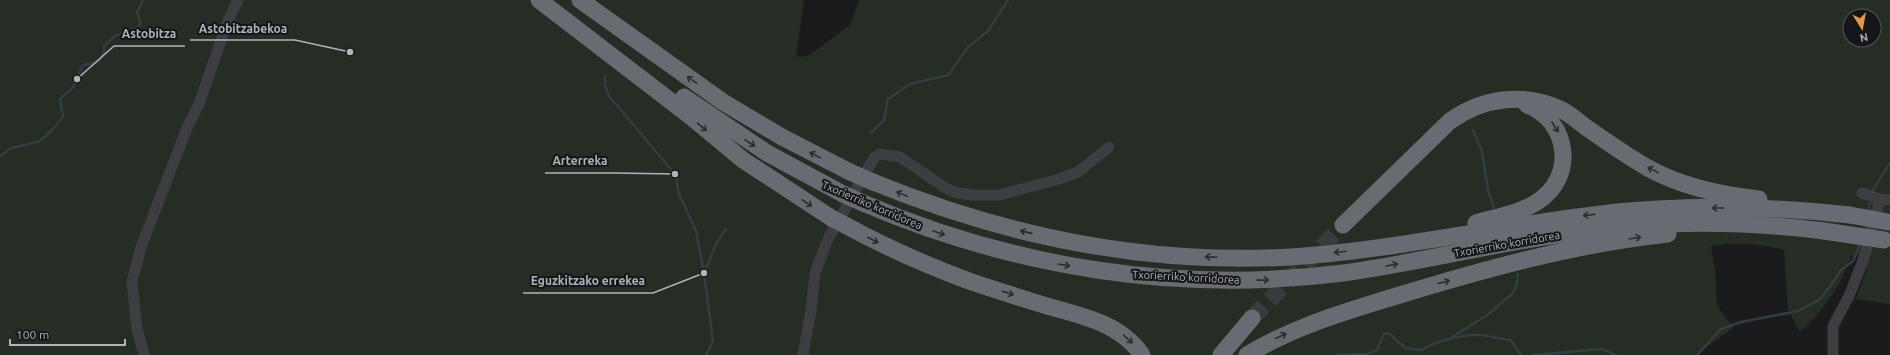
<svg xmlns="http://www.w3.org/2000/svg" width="1890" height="355" viewBox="0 0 1890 355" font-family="Ubuntu,sans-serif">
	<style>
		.green { fill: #252d25; fill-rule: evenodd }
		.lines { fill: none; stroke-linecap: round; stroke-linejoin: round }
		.stream { stroke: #333e42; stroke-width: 2.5 }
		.highway-tunnel { stroke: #383a3d; stroke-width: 17; stroke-dasharray: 17 8; stroke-linecap: butt }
		.minor { stroke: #3c3e41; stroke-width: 11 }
		.highway { stroke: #686c72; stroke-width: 17 }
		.highway-bridge { stroke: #686c72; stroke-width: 17 }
		.oneway { stroke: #2a2c2e }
		.labels { text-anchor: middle; stroke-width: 4; stroke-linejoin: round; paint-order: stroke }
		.street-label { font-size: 11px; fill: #aeb4bb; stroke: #151618 }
		.leader { fill: none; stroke: #aeb4bb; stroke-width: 1.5 }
		.callout-dot { fill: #aeb4bb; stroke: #151618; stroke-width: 1.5 }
		.callout-label { font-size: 12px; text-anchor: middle; font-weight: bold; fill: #aeb4bb; stroke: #151618; stroke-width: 4; stroke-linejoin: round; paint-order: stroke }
	</style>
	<rect width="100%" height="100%" fill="#1b1b1d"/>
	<!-- green -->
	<path class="green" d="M0,0H804L796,57L808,56L850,25L859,0H1890V304L1856,299L1866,271L1867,257L1851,256C1844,282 1821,314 1800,332L1788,310L1784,250C1761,244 1735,241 1711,246L1715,271L1717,305L1733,328L1695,355H0ZM1850,16H1874V40H1850Z"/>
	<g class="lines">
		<!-- stream -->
		<g class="stream">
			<polyline points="605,75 605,85 609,96 675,174 679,194 696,231 704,273"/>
			<polyline points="1473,130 1482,152 1488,190 1494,208"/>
			<polyline points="871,133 884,120 888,99 910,84 948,75 969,46 988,31 1008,0"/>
			<path d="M0,157L9,149L40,141L51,131L63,117L60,99C64,95 69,92 72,88C78,82 78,72 83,65L99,62L104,52V46L116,35L134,30L141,24L137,13L143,0"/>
			<polyline points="1873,190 1890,163"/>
			<polyline points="1868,211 1871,199"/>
			<polyline points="1452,337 1486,316 1513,293 1517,284 1518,274"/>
			<polyline points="706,355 713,341 704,273 717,242 726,229"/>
			<path d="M1337,355L1367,354L1377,350L1384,333L1390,334L1405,348L1422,350C1434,341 1465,334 1479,335C1490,336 1500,339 1511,340L1521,355"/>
			<polyline points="1533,355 1602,349 1616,355"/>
			<polyline points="1697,355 1721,329 1741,322 1798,311 1819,300 1829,288 1841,270 1853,261 1861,242"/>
		</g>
		<!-- highway-tunnel -->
		<polyline class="highway-tunnel" points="1252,318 1343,225"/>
		<!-- minor -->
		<g class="minor">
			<polyline points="1862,193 1880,199 1890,200"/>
			<polyline points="144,355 137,329 132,282 141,247 187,128 199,104 227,23 238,0"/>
			<polyline points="803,355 811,310 815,273 828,239 874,158 880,154 900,157 944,187 954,192 971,195 999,195 1059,179 1078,172 1109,147"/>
			<polyline points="1833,355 1833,326 1849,296 1864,258 1880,199"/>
		</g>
		<!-- highway -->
		<g class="highway">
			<polyline points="539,0 690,116 743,160 833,219"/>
			<polyline points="580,0 723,102 782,137 850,172"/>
			<polyline points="684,97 767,153 843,194"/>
			<path d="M873,182C1005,236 1147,265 1291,257C1395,250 1498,226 1601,214C1684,204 1768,206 1850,215"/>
			<path d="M863,203C1015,268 1179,294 1343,273C1424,262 1503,241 1584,231C1665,220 1744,221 1824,231"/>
			<path d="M1476,223C1496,217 1519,214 1537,202C1576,178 1570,121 1527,105"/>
			<path d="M845,225C885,247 926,265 969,281C995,290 1021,298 1047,306C1082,316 1120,323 1142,355"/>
			<path d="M1343,225L1450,121C1484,97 1525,92 1562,110C1571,115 1579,122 1587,128C1607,142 1627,156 1648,168C1682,187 1721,195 1759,199"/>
			<polyline points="1221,355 1252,318"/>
			<path d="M1247,355C1291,328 1341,313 1390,298C1481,270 1574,244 1668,234"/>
		</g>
		<!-- highway-bridge -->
		<g class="highway-bridge">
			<polyline points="850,172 873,182"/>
			<polyline points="843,194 863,203"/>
			<polyline points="1850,215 1888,222"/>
			<polyline points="833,219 845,225"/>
			<polyline points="1824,231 1884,240"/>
		</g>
	</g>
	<!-- one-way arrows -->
	<defs><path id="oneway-shaft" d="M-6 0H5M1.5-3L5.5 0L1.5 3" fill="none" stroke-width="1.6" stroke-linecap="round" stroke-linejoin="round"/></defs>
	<g class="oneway">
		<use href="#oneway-shaft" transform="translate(692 80) rotate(-145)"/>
		<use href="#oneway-shaft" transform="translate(702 127) rotate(40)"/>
		<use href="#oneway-shaft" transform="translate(1555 127) rotate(58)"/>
		<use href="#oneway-shaft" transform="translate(750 143) rotate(33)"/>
		<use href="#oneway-shaft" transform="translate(815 155) rotate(-153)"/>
		<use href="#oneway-shaft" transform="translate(1653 170) rotate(-152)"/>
		<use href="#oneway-shaft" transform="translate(902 194) rotate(-158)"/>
		<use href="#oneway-shaft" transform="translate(807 203) rotate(33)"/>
		<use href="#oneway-shaft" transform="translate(1718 208) rotate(-180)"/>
		<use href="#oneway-shaft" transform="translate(1589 215) rotate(173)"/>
		<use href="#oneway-shaft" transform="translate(1026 232) rotate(-167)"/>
		<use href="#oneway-shaft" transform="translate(939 233) rotate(19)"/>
		<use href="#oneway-shaft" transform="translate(1635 238) rotate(-9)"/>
		<use href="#oneway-shaft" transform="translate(873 240) rotate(27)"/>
		<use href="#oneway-shaft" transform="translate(1340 252) rotate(173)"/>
		<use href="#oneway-shaft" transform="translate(1211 257) rotate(-178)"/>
		<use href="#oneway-shaft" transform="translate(1064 265) rotate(10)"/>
		<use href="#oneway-shaft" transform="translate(1392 265) rotate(-10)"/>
		<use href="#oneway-shaft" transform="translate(1263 280) rotate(-1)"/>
		<use href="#oneway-shaft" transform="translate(1444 282) rotate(-15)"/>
		<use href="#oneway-shaft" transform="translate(1008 293) rotate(18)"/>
		<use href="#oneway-shaft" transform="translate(1281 336) rotate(-25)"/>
		<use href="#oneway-shaft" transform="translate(1128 339) rotate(41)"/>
	</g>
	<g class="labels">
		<!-- street labels -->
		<g class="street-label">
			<text transform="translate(872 205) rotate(23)" y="4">Txorierriko korridorea</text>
			<text transform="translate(1507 244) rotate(-10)" y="4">Txorierriko korridorea</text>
			<text transform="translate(1186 277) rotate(3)" y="4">Txorierriko korridorea</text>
		</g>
	</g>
	<!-- callouts -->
	<path class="leader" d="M350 52L295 40H190M77 79L114 46H185M675 174L616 173H545M704 273L653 293H523"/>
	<g class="callout-dot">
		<circle cx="350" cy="52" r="4"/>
		<circle cx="77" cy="79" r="4"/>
		<circle cx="675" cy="174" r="4"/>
		<circle cx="704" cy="273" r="4"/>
	</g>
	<g class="callout-label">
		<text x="243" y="33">Astobitzabekoa</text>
		<text x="149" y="38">Astobitza</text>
		<text x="580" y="165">Arterreka</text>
		<text x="588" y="285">Eguzkitzako errekea</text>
	</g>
	<!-- north arrow -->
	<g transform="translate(1862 28) rotate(169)"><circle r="19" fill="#151618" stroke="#525559"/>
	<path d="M0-3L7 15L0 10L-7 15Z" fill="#e69649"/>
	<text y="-6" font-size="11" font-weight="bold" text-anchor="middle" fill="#aeb4bb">N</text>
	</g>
	<!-- scale -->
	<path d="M10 339v6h115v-6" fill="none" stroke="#aeb4bb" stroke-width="2"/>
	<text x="16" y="339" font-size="12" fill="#aeb4bb" stroke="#151618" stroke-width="3" paint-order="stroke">100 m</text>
</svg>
